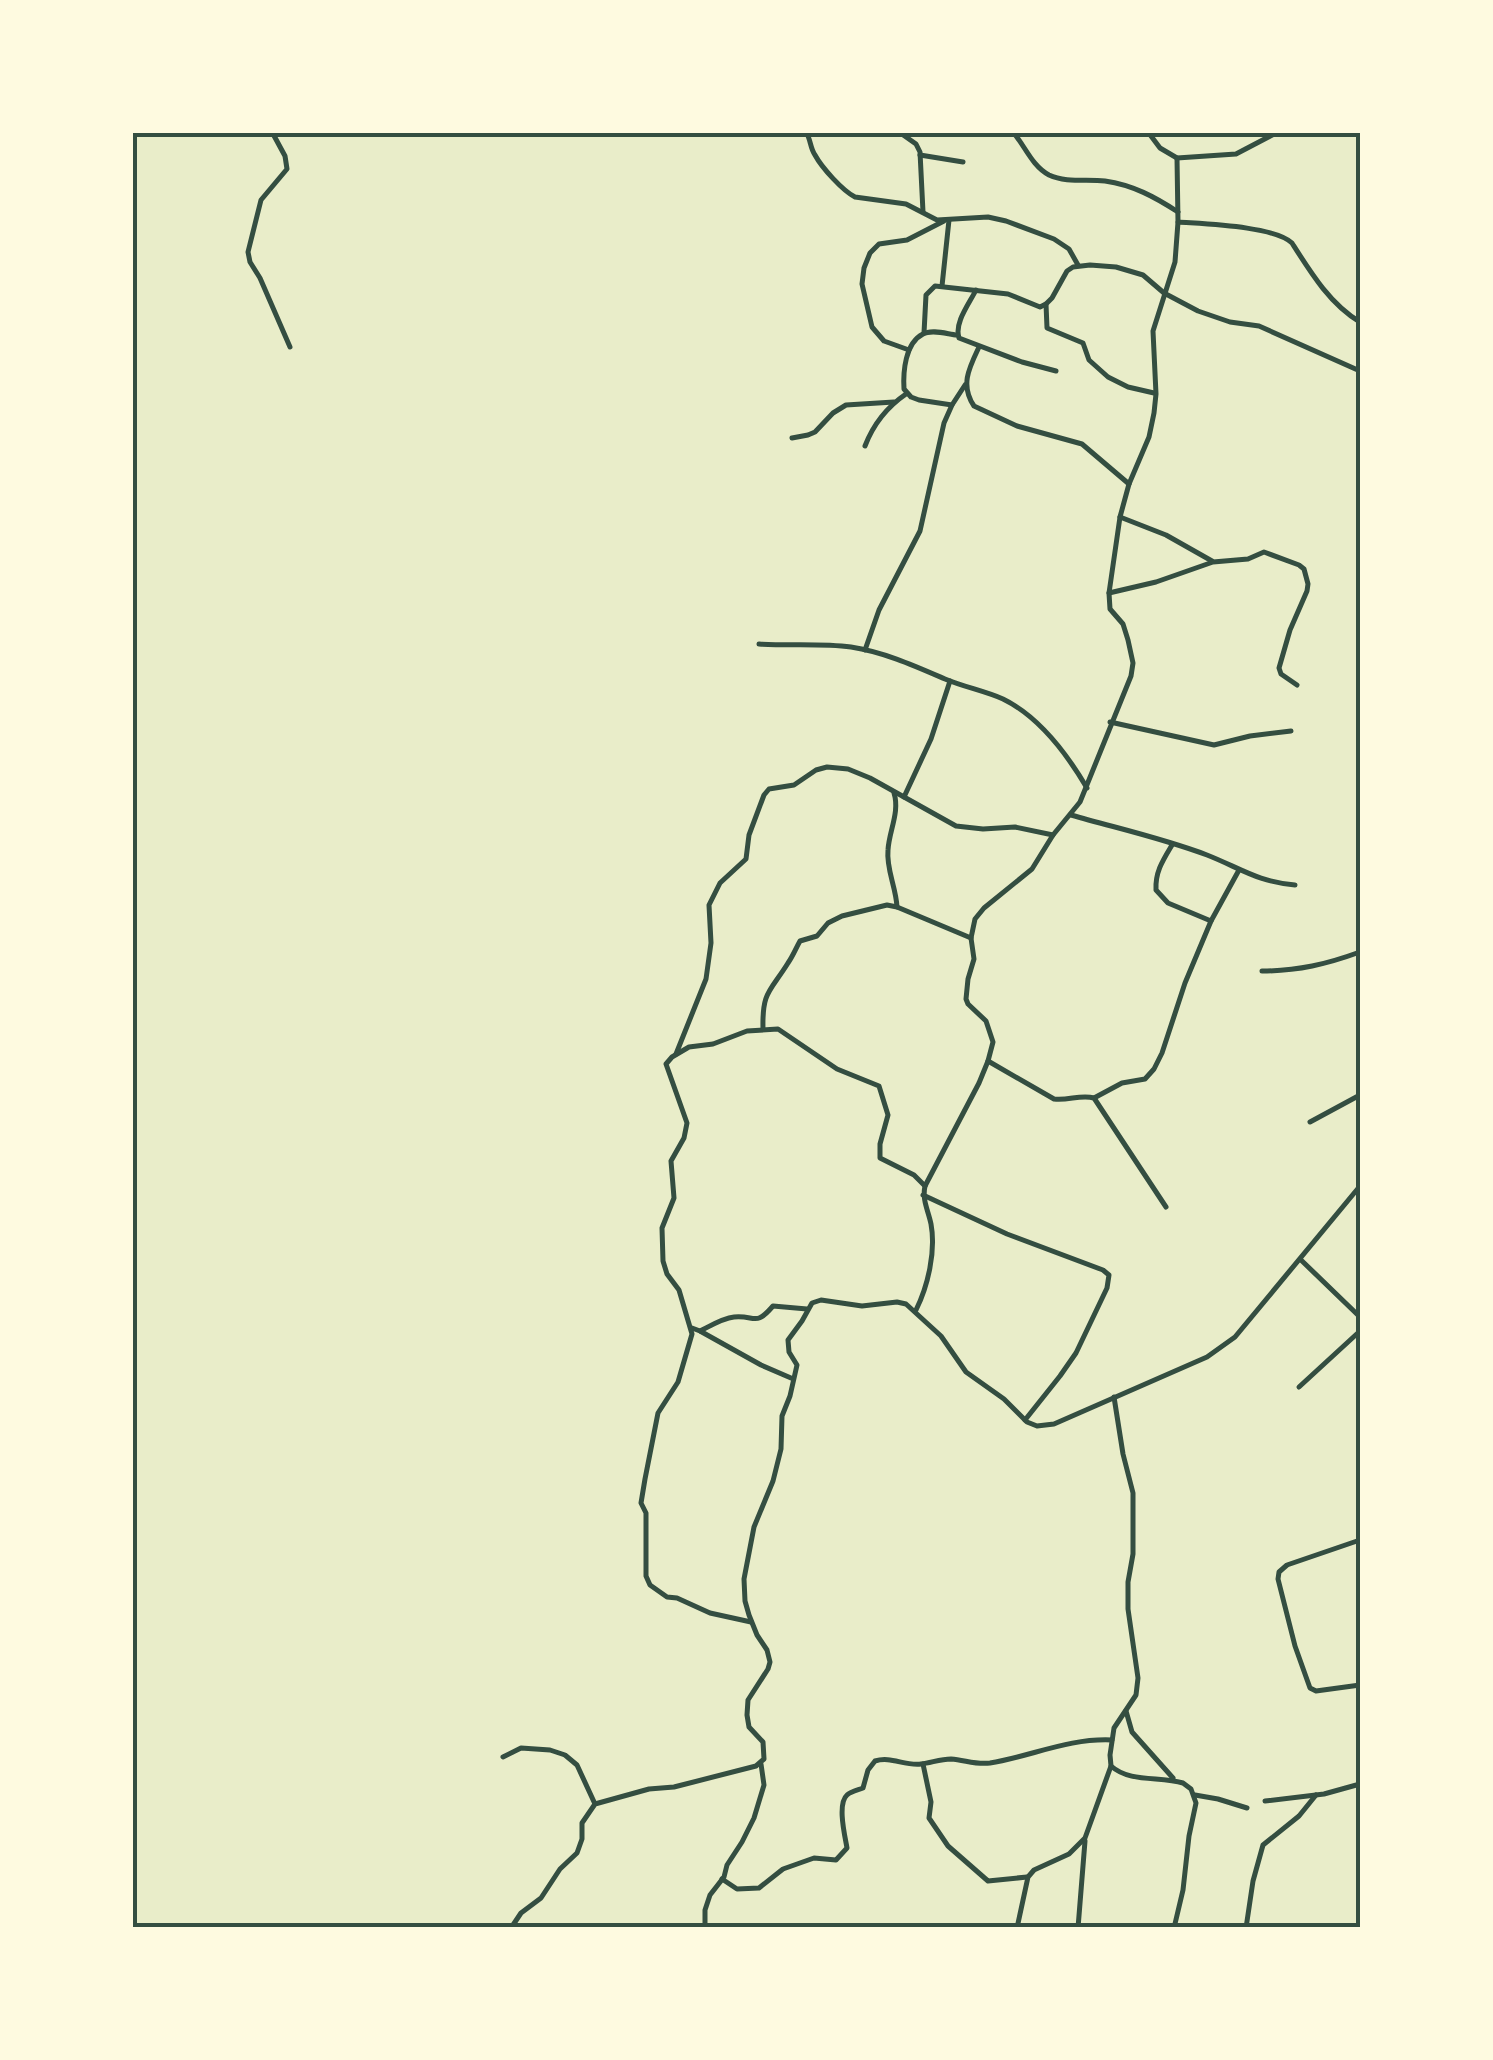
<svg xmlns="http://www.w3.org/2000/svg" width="1493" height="2060" viewBox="0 0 1493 2060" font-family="'Times New Roman',serif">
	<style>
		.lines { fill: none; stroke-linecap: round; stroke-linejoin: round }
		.minor { stroke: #344e41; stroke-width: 5 }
		.neatline { fill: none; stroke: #344e41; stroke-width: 4 }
	</style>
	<rect width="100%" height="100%" fill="#e9edc9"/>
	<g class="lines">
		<!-- minor -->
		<g class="minor">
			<polyline points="272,132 285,156 287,169 261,200 248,252 250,262 260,278 290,347"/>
			<path d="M806,132C811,140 810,148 815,155C822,168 843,191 855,197L906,204L937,220L988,217L1006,221L1054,239L1069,249L1078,265"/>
			<polyline points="899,132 916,144 920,152 923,212"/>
			<path d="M1013,132C1025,146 1032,166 1049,175C1066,183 1087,179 1105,181C1133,185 1155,197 1178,212"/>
			<polyline points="1148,132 1160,148 1177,158 1236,154 1278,132"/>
			<polyline points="920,155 963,162"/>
			<path d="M1178,222C1204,224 1274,226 1292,243C1311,273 1330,304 1360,322"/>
			<polyline points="942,286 949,220"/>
			<path d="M976,290C969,304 954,323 959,338L1022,362L1056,371"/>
			<polyline points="1046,304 1047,328 1083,343 1089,360 1108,377 1128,387 1154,393"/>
			<polyline points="924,333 926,295 935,286 1008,294 1040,307 1046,304 1052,298 1067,271 1073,267 1090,265 1116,267 1143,275 1164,293 1198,311 1230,322 1259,326 1360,371"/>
			<path d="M979,347C969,368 960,385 974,406L1017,426L1082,444L1129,484"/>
			<polyline points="909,350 884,341 872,327 862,284 864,268 870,253 879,244 907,240 944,221"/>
			<path d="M952,405L919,400L911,397L904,389C903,372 905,343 923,334C932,329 947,334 957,335"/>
			<polyline points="792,438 808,435 815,432 833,413 846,405 894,402"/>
			<path d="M865,446C873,425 887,407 906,394"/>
			<polyline points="1120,517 1166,535 1212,561"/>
			<polyline points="1109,593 1156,582 1213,562 1248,559 1264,552 1299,565 1304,569 1308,584 1307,591 1290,630 1279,668 1281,674 1297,685"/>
			<path d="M759,644C789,646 821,643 851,647C884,652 915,666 945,679C964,687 985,691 1003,699C1040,717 1067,754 1087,788"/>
			<polyline points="865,650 879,610 920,531 944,423 952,405 965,385"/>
			<polyline points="1110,722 1214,745 1250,736 1291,731"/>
			<path d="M894,793C900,812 889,831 888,850C886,869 896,887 897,907"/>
			<polyline points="904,797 931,739 950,681"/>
			<path d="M1071,815C1116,828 1162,838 1207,855C1240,868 1258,882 1295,885"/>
			<path d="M1172,845C1163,860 1155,872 1156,890L1168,903L1211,921"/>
			<path d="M1262,971C1298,971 1327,964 1360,952"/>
			<path d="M763,1029C762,991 770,992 788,963C793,956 796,948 800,941L817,936L828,923L842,916L887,905L897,907L971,938"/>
			<polyline points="676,1054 706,979 711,943 709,905 720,883 746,859 749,835 764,795 769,789 794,785 816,770 827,767 848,769 870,778 956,826 983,829 1015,827 1053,835"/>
			<path d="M988,1061L1054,1099C1068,1101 1081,1094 1094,1098L1166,1207"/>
			<polyline points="1094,1098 1122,1083 1145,1079 1154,1069 1162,1053 1185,983 1211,921 1239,870"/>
			<polyline points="1310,1122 1360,1095"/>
			<polyline points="923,1195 1007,1234 1103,1270 1109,1275 1107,1288 1076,1353 1060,1376 1025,1420"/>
			<polyline points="1301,1260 1360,1317"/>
			<path d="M916,1310C928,1286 936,1251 931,1224C928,1210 922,1200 925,1186L979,1083L988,1061L993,1042L986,1021L968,1004L966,999L968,979L974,959L971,938L975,919L984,908L1032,869L1053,835L1080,802L1131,676L1133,663L1128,640L1123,624L1110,609L1109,593L1120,517L1129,484L1149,437L1154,413L1156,394L1153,331L1175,262L1178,222L1177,158"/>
			<polyline points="692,1328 700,1331 761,1365 791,1378"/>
			<path d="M700,1331C710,1326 723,1318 734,1317C756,1315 755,1327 773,1306L807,1309"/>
			<polyline points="1299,1387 1360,1331"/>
			<path d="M1114,1397L1123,1454L1133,1493V1554L1128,1582V1609L1138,1678L1136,1695L1114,1728L1110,1755L1111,1766C1130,1783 1160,1776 1183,1783L1191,1789L1196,1803L1189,1836L1183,1890L1174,1928"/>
			<polyline points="1360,1540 1287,1565 1279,1572 1278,1579 1295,1646 1310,1688 1316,1691 1360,1685"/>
			<polyline points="751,1622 710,1613 677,1598 667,1597 650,1585 646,1576 646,1513 641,1503 645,1479 658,1413 678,1382 692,1334 679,1290 667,1274 663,1261 662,1228 674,1198 671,1161 684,1138 687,1123 666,1064 672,1057 689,1047 713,1044 747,1031 778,1029 837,1069 879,1086 888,1115 880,1144 880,1158 914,1175 925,1186"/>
			<polyline points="1126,1711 1132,1732 1173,1778"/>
			<polyline points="503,1757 521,1748 550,1750 565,1755 577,1765 595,1804"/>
			<polyline points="923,1764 931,1802 929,1818 948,1846 988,1881 1027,1877"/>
			<polyline points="1195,1795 1218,1799 1247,1808"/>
			<polyline points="1265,1801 1324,1794 1360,1784"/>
			<path d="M722,1879L737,1889L759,1888L783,1869L814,1858L836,1860L847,1848C845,1836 837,1804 847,1795C851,1791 858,1790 863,1788L868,1770L875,1761C891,1756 904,1766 921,1764C931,1763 940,1759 951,1759C965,1760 976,1765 990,1763C1032,1756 1069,1738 1112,1740"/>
			<polyline points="511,1928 521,1913 541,1898 560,1869 577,1853 582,1839 582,1823 595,1804 649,1789 674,1787 756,1766 764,1759 763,1742 749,1727 747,1715 748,1700 768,1669 770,1662 767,1650 757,1635 749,1615 745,1601 744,1579 754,1527 773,1481 781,1449 782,1416 790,1396 797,1365 789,1352 788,1340 802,1321 812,1303 821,1300 862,1306 897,1302 906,1304 941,1336 966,1372 1004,1399 1027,1422 1037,1426 1054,1424 1207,1357 1235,1337 1360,1186"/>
			<polyline points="705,1928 705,1910 710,1895 724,1877 727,1865 742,1842 754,1818 764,1785 761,1764"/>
			<polyline points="1017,1928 1028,1877 1034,1870 1069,1854 1085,1838 1111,1766"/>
			<polyline points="1078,1928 1085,1841"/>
			<polyline points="1246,1928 1253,1881 1263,1845 1299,1816 1316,1795"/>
		</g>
	</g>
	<!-- border -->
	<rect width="1493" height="2060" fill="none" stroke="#fefae0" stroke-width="270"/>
	<rect x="135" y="135" width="1223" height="1790" class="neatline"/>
</svg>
